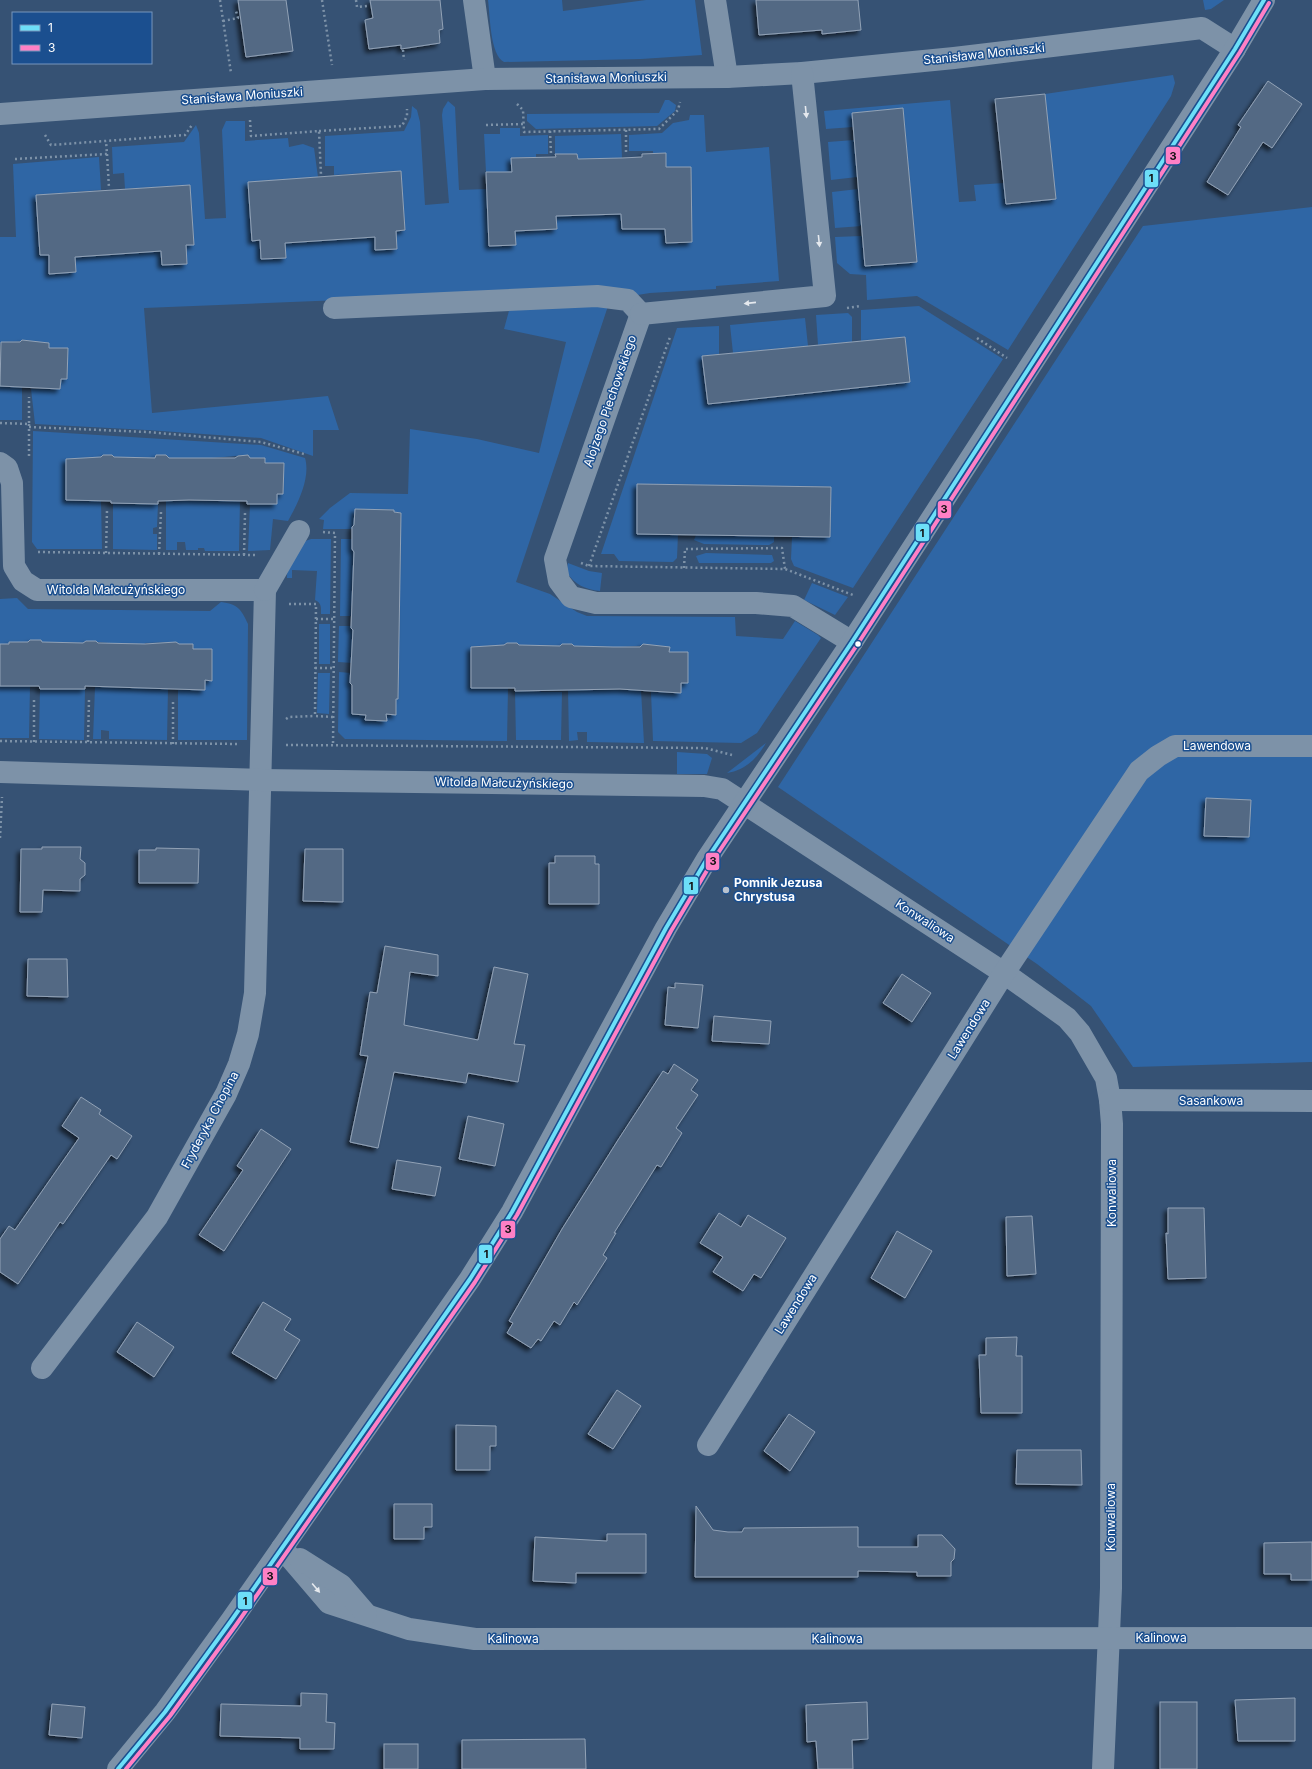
<svg xmlns="http://www.w3.org/2000/svg" width="1312" height="1769" viewBox="0 0 1312 1769" font-family="Inter,sans-serif">
	<style>
		.green { fill: #2f66a5 }
		.building { fill: #526984; stroke: #92a2b6; filter: url(#shadow) }
		.lines { fill: none; stroke-linecap: round; stroke-linejoin: round }
		.path { stroke: #7d92a8; stroke-width: 2.5; stroke-dasharray: 2 3; stroke-linecap: butt }
		.minor { stroke: #7d92a8; stroke-width: 22 }
		.bus-1-casing { stroke: #1b4f8f; stroke-width: 7 }
		.bus-2-casing { stroke: #1b4f8f; stroke-width: 7 }
		.bus-1 { stroke: #6ddff8; stroke-width: 4 }
		.bus-2 { stroke: #ff80c5; stroke-width: 4 }
		.oneway { fill: #e5e9ee }
		.bus-dot { fill: #fff; stroke: #1b4f8f; stroke-width: 1.5 }
		.poi-dot { fill: #b9c2ce; stroke: #1b4f8f; stroke-width: 1.5 }
		.labels { text-anchor: middle; stroke-width: 3; stroke-linejoin: round; paint-order: stroke }
		.street-label { font-size: 12px; fill: #fff; stroke: #1b4f8f }
		.poi-label { font-size: 12px; font-weight: bold; fill: #fff; stroke: #1b4f8f; text-anchor: start }
		.line-badge { stroke: #1b4f8f; stroke-width: 1.5 }
		.pale-badge-label { font-size: 11px; text-anchor: middle; font-weight: bold; fill: #111 }
	</style>
	<defs>
		<filter id="shadow"><feDropShadow dx="-3.5" dy="3.5" stdDeviation="2" flood-color="#0009"/></filter>
	</defs>
	<rect width="100%" height="100%" fill="#365274"/>
	<!-- green -->
	<g class="green">
		<path d="M488,0H562L563,11L646,0H695L702,55L641,59L504,62C490,55 490,15 488,0Z"/>
		<polygon points="1203,0 1224,0 1211,9 1205,10"/>
		<polygon points="1173,75 1175,83 1171,96 1008,350 917,296 867,300 866,275 850,274 837,263 835,237 862,236 865,266 917,262 903,109 852,113 853,127 826,129 824,111 950,100 959,202 976,201 974,185 1004,183 1006,204 1056,199 1045,94"/>
		<polygon points="665,100 669,100 676,105 675,111 657,126 536,129 527,121 527,114 659,113"/>
		<polygon points="448,101 455,107 459,190 487,189 489,246 515,245 515,231 557,229 556,216 621,214 665,229 666,243 692,242 691,168 666,167 665,153 653,153 653,151 629,151 629,135 662,133 673,123 689,120 690,115 704,115 706,152 769,147 779,281 716,286 716,289 650,293 631,296 588,290 144,308 152,413 328,396 339,430 313,430 313,456 261,438 147,430 35,424 31,389 60,389 61,379 67,379 68,348 49,348 49,343 35,343 32,341 1,342 0,345 0,237 16,237 13,164 99,157 101,190 36,195 40,255 49,255 49,273 76,272 75,257 161,251 162,265 187,264 186,245 194,245 190,185 125,189 124,173 113,174 112,147 184,142 196,125 199,133 205,219 226,218 222,130 226,121 245,121 245,141 288,138 289,147 303,144 314,148 318,177 252,241 260,240 262,259 286,257 285,243 375,237 376,250 397,249 396,231 405,230 401,171 334,175 334,166 325,166 325,136 404,131 411,117 412,106 417,110 420,122 425,205 449,203 442,115 443,109"/>
		<polygon points="500,128 520,128 520,136 548,135 548,154 536,154 536,157 512,158 512,172 486,172 484,134 500,134"/>
		<polygon points="621,134 622,158 578,159 577,154 555,154 555,136"/>
		<polygon points="854,140 857,177 831,180 828,142"/>
		<polygon points="858,189 862,226 835,228 832,192"/>
		<polygon points="1312,207 1312,1062 1133,1067 1091,1006 1037,964 778,787 1143,226"/>
		<path d="M608,306L516,582L550,594L577,612L587,616L735,617L736,636L783,639L795,621L818,635L821,638L757,733L741,743L653,741L651,692H681V683L688,671V652H669V647H655L653,645L621,647V649L574,646C570,643 563,643 560,646L519,645L517,643H507L504,645L471,647L470,687L508,688L507,741L345,739L338,732L339,672L351,673L352,714L366,715V720L386,721V714L395,715L396,699H398L399,655H397L399,634L401,513L394,512V510L355,509L354,529H323L324,520L319,519L330,508L350,493L408,494L410,429L477,439L539,453L566,342L504,329L510,307Z"/>
		<polygon points="919,306 1003,359 853,588 794,566 791,559 792,537 830,537 831,487 638,484 637,533 678,534 677,558 673,562 619,561 614,554 601,554 677,328 719,326 719,354 702,356 708,404 910,382 905,338 861,341 861,310"/>
		<polygon points="848,313 852,317 852,342 818,345 816,315"/>
		<polygon points="805,318 808,346 733,353 730,325"/>
		<rect x="0" y="386" width="22" height="34"/>
		<path d="M33,431L261,445L305,458C311,478 297,505 288,521L273,519L270,550L248,551L250,504L277,494H283L284,463H265V458H250L247,455L189,460L188,458H169L166,455H157L155,458L114,457L112,455H103L101,457L66,459V500L101,501L102,549H37L32,542Z"/>
		<polygon points="166,501 240,501 239,551 205,551 204,548 198,548 198,550 186,550 185,542 177,542 177,550 166,550"/>
		<polygon points="113,503 158,504 157,527 153,528 153,534 157,534 157,550 113,549"/>
		<polygon points="696,535 774,536 774,542 769,545 704,544 694,540"/>
		<path d="M311,539H331L330,614H321C321,608 322,603 315,600L317,571L292,570V578H287C288,559 291,545 311,539Z"/>
		<polygon points="341,539 352,539 352,549 354,552 353,604 351,606 351,616 340,616"/>
		<polygon points="706,553 772,555 774,561 771,563 699,563 696,556"/>
		<path d="M568,563L589,571L602,573L600,591C584,589 576,585 566,572Z"/>
		<polygon points="812,583 848,597 835,615 804,600"/>
		<path d="M17,598L28,609L210,611L221,602C238,604 241,609 248,624L247,740H178V690H205V680L211,681L212,649H193V644H179L176,642L145,643L144,646L86,641L83,643L42,642L41,640H30L28,642H9V644H0V599Z"/>
		<rect x="319" y="624" width="11" height="40"/>
		<polygon points="339,626 353,626 351,628 353,630 353,659 351,661 353,663 338,662"/>
		<polygon points="318,673 330,673 329,714 317,713"/>
		<polygon points="0,686 30,686 29,738 0,738"/>
		<polygon points="95,687 168,688 167,740 109,739 109,731 101,730 101,739 93,739"/>
		<polygon points="40,689 85,689 84,740 39,739"/>
		<polygon points="568,689 641,690 644,743 587,742 587,732 577,732 578,740 569,741"/>
		<polygon points="515,691 562,692 561,740 516,740"/>
		<path d="M766,743C757,758 746,770 727,773Z"/>
		<polygon points="677,752 707,754 712,758 707,774 677,774"/>
	</g>
	<!-- building -->
	<g class="building">
		<polygon points="238,0 286,0 293,51 246,57"/>
		<polygon points="370,0 440,0 443,29 439,30 440,43 401,49 401,45 369,49 365,20 373,18"/>
		<polygon points="756,0 858,0 861,30 822,34 822,30 759,35"/>
		<polygon points="1268,81 1302,104 1272,148 1263,142 1228,195 1207,182 1241,127 1238,125"/>
		<polygon points="1045,94 1056,199 1006,204 995,99"/>
		<polygon points="903,108 917,262 865,266 852,113"/>
		<polygon points="666,153 666,167 691,167 692,242 666,243 665,229 622,229 621,214 556,216 557,229 515,231 516,245 489,246 486,172 512,172 511,158 556,157 555,154 577,154 578,159 622,158 642,157 642,154"/>
		<polygon points="401,171 405,230 396,231 397,249 375,250 375,237 285,243 286,258 261,259 260,240 252,241 248,182"/>
		<polygon points="190,185 194,245 186,245 187,264 162,265 161,251 75,257 76,272 49,274 49,255 40,255 36,195"/>
		<polygon points="905,337 910,382 708,404 702,356"/>
		<polygon points="22,340 49,343 49,348 68,348 67,379 61,379 60,389 0,386 1,342 20,342"/>
		<polygon points="103,455 112,455 114,457 155,458 156,455 166,455 169,458 235,458 238,456 248,455 250,458 265,458 265,463 284,463 283,494 277,494 277,504 247,504 247,501 189,500 158,501 158,504 111,503 111,501 66,500 66,459 101,457"/>
		<polygon points="637,484 831,487 830,537 637,534"/>
		<polygon points="355,509 394,510 394,512 401,513 398,699 396,699 396,715 386,714 387,721 365,720 366,715 352,714 352,685 350,683 353,630 351,628 354,552 352,549 352,527 354,525"/>
		<polygon points="30,640 41,640 42,642 83,643 86,641 96,641 98,643 145,644 176,642 179,644 193,644 193,649 212,649 212,681 205,680 205,690 85,686 85,689 40,689 39,686 0,686 0,644 9,644 9,642 28,642"/>
		<polygon points="507,643 517,643 519,645 560,646 562,644 572,644 574,646 613,647 640,647 643,644 670,647 669,652 688,652 688,683 681,683 681,693 620,689 515,691 515,688 471,688 471,647 504,645"/>
		<polygon points="1206,798 1251,800 1249,837 1204,836"/>
		<polygon points="42,847 81,847 80,859 85,863 85,875 80,879 80,891 43,890 42,912 20,912 21,849 42,849"/>
		<polygon points="156,848 199,849 198,883 139,883 139,850 156,850"/>
		<polygon points="305,849 343,849 343,902 303,901"/>
		<polygon points="555,856 595,856 595,864 599,864 599,904 549,904 549,863 555,863"/>
		<polygon points="385,946 438,955 438,976 410,972 404,1025 478,1040 494,967 528,974 514,1044 525,1045 518,1082 468,1073 466,1083 394,1072 378,1148 350,1142 368,1056 360,1055 370,992 377,993"/>
		<polygon points="28,959 67,959 68,997 27,996"/>
		<polygon points="902,974 931,993 912,1022 883,1003"/>
		<polygon points="675,983 703,985 698,1028 665,1025 668,987 675,988"/>
		<polygon points="714,1016 771,1021 769,1044 712,1041"/>
		<polygon points="674,1064 698,1080 691,1090 698,1095 676,1128 682,1133 661,1167 657,1165 614,1233 616,1233 603,1255 607,1258 577,1305 574,1302 560,1325 554,1321 541,1341 538,1339 531,1348 507,1333 513,1323 509,1321 562,1229 618,1140 663,1071 668,1074"/>
		<polygon points="81,1097 101,1110 99,1114 132,1136 117,1159 111,1155 63,1224 60,1222 18,1284 0,1272 0,1239 9,1226 15,1230 79,1138 62,1126"/>
		<polygon points="468,1116 504,1124 495,1166 459,1159"/>
		<polygon points="261,1129 291,1149 224,1251 199,1235 243,1170 237,1166"/>
		<polygon points="397,1160 441,1167 435,1196 392,1189"/>
		<polygon points="1168,1208 1204,1208 1206,1278 1168,1279 1166,1233 1168,1234"/>
		<polygon points="719,1213 741,1227 748,1215 786,1238 761,1278 754,1274 743,1291 713,1272 723,1257 700,1243"/>
		<polygon points="1032,1216 1036,1274 1007,1276 1006,1217"/>
		<polygon points="897,1231 932,1251 905,1298 871,1278"/>
		<polygon points="263,1302 291,1319 284,1330 300,1340 276,1379 232,1353"/>
		<polygon points="137,1322 174,1347 154,1377 117,1352"/>
		<polygon points="1017,1337 1016,1356 1022,1356 1022,1413 981,1413 979,1355 986,1355 986,1338"/>
		<polygon points="617,1390 641,1406 613,1449 588,1434"/>
		<polygon points="789,1414 815,1432 790,1471 764,1451"/>
		<polygon points="456,1425 496,1426 496,1446 490,1446 490,1470 456,1470"/>
		<polygon points="1017,1450 1081,1450 1082,1485 1016,1484"/>
		<polygon points="394,1504 432,1504 432,1527 424,1527 424,1539 394,1539"/>
		<polygon points="696,1506 713,1530 728,1532 742,1532 744,1528 858,1527 858,1547 918,1547 918,1535 942,1535 955,1549 954,1559 951,1562 951,1576 917,1576 917,1572 858,1571 858,1577 695,1577"/>
		<polygon points="607,1534 646,1534 646,1573 576,1573 576,1583 533,1581 535,1537 607,1541"/>
		<polygon points="1312,1542 1312,1580 1291,1580 1291,1574 1264,1574 1264,1543"/>
		<polygon points="301,1693 327,1694 326,1722 335,1723 334,1749 300,1749 300,1738 220,1736 221,1704 301,1706"/>
		<polygon points="1295,1698 1295,1741 1238,1741 1235,1700"/>
		<polygon points="867,1702 868,1739 852,1740 853,1769 818,1769 816,1741 807,1742 806,1705"/>
		<rect x="1160" y="1702" width="37" height="67"/>
		<polygon points="52,1704 85,1707 82,1738 49,1735"/>
		<polygon points="585,1739 586,1769 462,1769 462,1740"/>
		<rect x="384" y="1744" width="34" height="25"/>
	</g>
	<g class="lines">
		<!-- path -->
		<g class="path">
			<polyline points="220,0 231,73"/>
			<polyline points="322,0 332,65"/>
			<polyline points="356,0 357,7 367,6"/>
			<polyline points="223,21 238,18 236,11"/>
			<polyline points="403,50 404,60"/>
			<polyline points="517,104 523,110 524,132 659,129 678,110 680,102"/>
			<polyline points="250,120 251,136 319,131 321,175"/>
			<polyline points="486,125 524,124"/>
			<polyline points="319,131 402,126 407,116 407,109"/>
			<polyline points="550,131 551,154"/>
			<polyline points="45,135 51,145 185,135 192,125"/>
			<polyline points="626,152 626,130"/>
			<polyline points="107,154 109,188"/>
			<polyline points="15,159 107,154 106,141"/>
			<polyline points="847,308 860,306"/>
			<polyline points="977,338 1007,358"/>
			<polyline points="0,423 29,424 29,397"/>
			<polyline points="29,424 29,456"/>
			<polyline points="29,427 147,432 261,442 304,454"/>
			<polyline points="323,532 335,533 333,745"/>
			<polyline points="38,552 257,555"/>
			<polyline points="106,553 107,510"/>
			<polyline points="159,554 161,512"/>
			<polyline points="244,555 245,513"/>
			<polyline points="581,563 589,566 785,569 853,595"/>
			<polyline points="589,566 670,337"/>
			<polyline points="684,568 685,549 782,548 785,569"/>
			<polyline points="289,604 316,604 315,716 333,717"/>
			<polyline points="316,619 334,619"/>
			<polyline points="315,668 334,668"/>
			<polyline points="286,719 289,717 315,716"/>
			<polyline points="0,741 237,744"/>
			<polyline points="34,742 34,699"/>
			<polyline points="88,742 89,699"/>
			<polyline points="173,744 173,699"/>
			<polyline points="286,745 705,748 732,755"/>
			<polyline points="0,838 2,797"/>
		</g>
		<!-- minor -->
		<g class="minor">
			<polyline points="474,0 485,79"/>
			<polyline points="715,0 727,77"/>
			<polyline points="0,114 485,79 727,77 802,73 954,58 1202,28 1235,49"/>
			<polyline points="334,308 597,296 628,300 641,314"/>
			<polyline points="641,314 555,559 559,581 571,597 596,603 756,603 793,606 852,642"/>
			<polyline points="641,314 825,296 802,73"/>
			<polyline points="0,463 7,468 12,483 14,566 23,581 37,590 265,590 255,993 248,1034 239,1064 226,1094 157,1217 42,1368"/>
			<polyline points="265,590 299,531"/>
			<polyline points="0,772 261,780 704,786 722,789 1004,973 1067,1018 1080,1033 1106,1078 1110,1100 1112,1124 1111,1588 1103,1769"/>
			<polyline points="1110,1100 1312,1101"/>
			<polyline points="708,1445 1004,973 1139,771 1158,756 1175,746 1312,746"/>
			<polyline points="282,1548 329,1603 409,1629 475,1639 1312,1638"/>
			<polyline points="300,1559 341,1585 366,1614"/>
			<polyline points="118,1769 165,1712 231,1621 470,1279 512,1212 666,928 707,859 852,642 1235,49 1264,0"/>
		</g>
		<!-- bus-1 casing -->
		<g class="bus-1-casing">
			<polyline id="bus-1" points="118,1769 165,1712 231,1621 470,1279 512,1212 666,928 707,859 852,642 1235,49 1264,0"/>
		</g>
		<!-- bus-2 casing -->
		<g class="bus-2-casing">
			<polyline id="bus-2" points="126,1769 170,1716 236,1625 475,1282 517,1215 671,931 712,862 857,645 1240,52 1269,3"/>
		</g>
		<!-- bus-1 -->
		<use href="#bus-1" class="bus-1"/>
		<!-- bus-2 -->
		<use href="#bus-2" class="bus-2"/>
	</g>
	<!-- one-way arrows -->
	<defs><path id="oneway-solid" d="M-6-.8H1V-3.2L6.5 0L1 3.2V.8H-6Z"/></defs>
	<g class="oneway">
		<use href="#oneway-solid" transform="translate(806 112) rotate(84)"/>
		<use href="#oneway-solid" transform="translate(819 241) rotate(84)"/>
		<use href="#oneway-solid" transform="translate(750 303) rotate(174)"/>
		<use href="#oneway-solid" transform="translate(316 1588) rotate(50)"/>
	</g>
	<!-- markers -->
	<circle class="bus-dot" cx="858" cy="644" r="3.5"/>
	<circle class="poi-dot" cx="726" cy="890" r="4"/>
	<g class="labels">
		<!-- street labels -->
		<g class="street-label">
			<text transform="translate(984 54) rotate(-6)" y="4">Stanisława Moniuszki</text>
			<text transform="translate(606 78) rotate(-1)" y="4">Stanisława Moniuszki</text>
			<text transform="translate(242 96) rotate(-4)" y="4">Stanisława Moniuszki</text>
			<text transform="translate(610 401) rotate(-71)" y="4">Alojzego Piechowskiego</text>
			<text x="116" y="594">Witolda Małcużyńskiego</text>
			<text x="1217" y="750">Lawendowa</text>
			<text transform="translate(504 783) rotate(1)" y="4">Witolda Małcużyńskiego</text>
			<text transform="translate(925 921) rotate(33)" y="4">Konwaliowa</text>
			<text transform="translate(969 1029) rotate(-58)" y="4">Lawendowa</text>
			<text x="1211" y="1105">Sasankowa</text>
			<text transform="translate(210 1120) rotate(-62)" y="4">Fryderyka Chopina</text>
			<text transform="translate(1112 1193) rotate(-90)" y="4">Konwaliowa</text>
			<text transform="translate(796 1304) rotate(-58)" y="4">Lawendowa</text>
			<text transform="translate(1111 1517) rotate(-90)" y="4">Konwaliowa</text>
			<text x="1161" y="1642">Kalinowa</text>
			<text x="513" y="1643">Kalinowa</text>
			<text x="837" y="1643">Kalinowa</text>
		</g>
		<!-- poi labels -->
		<g class="poi-label">
			<text x="734" y="887">Pomnik Jezusa<tspan x="734" dy="14">Chrystusa</tspan></text>
		</g>
	</g>
	<g class="line-badge">
		<rect x="1165" y="146" width="16" height="19" rx="4" fill="#ff80c5"/>
		<rect x="1144" y="169" width="15" height="19" rx="4" fill="#6ddff8"/>
		<rect x="937" y="500" width="15" height="19" rx="4" fill="#ff80c5"/>
		<rect x="915" y="523" width="15" height="19" rx="4" fill="#6ddff8"/>
		<rect x="705" y="852" width="15" height="19" rx="4" fill="#ff80c5"/>
		<rect x="683" y="876" width="16" height="19" rx="4" fill="#6ddff8"/>
		<rect x="500" y="1220" width="16" height="19" rx="4" fill="#ff80c5"/>
		<rect x="478" y="1244" width="15" height="20" rx="4" fill="#6ddff8"/>
		<rect x="262" y="1567" width="16" height="19" rx="4" fill="#ff80c5"/>
		<rect x="237" y="1591" width="16" height="19" rx="4" fill="#6ddff8"/>
	</g>
	<g class="pale-badge-label">
		<text x="1173" y="160">3</text>
		<text x="1151" y="182">1</text>
		<text x="944" y="513">3</text>
		<text x="922" y="537">1</text>
		<text x="713" y="865">3</text>
		<text x="691" y="890">1</text>
		<text x="508" y="1233">3</text>
		<text x="486" y="1258">1</text>
		<text x="270" y="1580">3</text>
		<text x="245" y="1605">1</text>
	</g>
	<!-- legend -->
	<rect x="12" y="12" width="140" height="52" fill="#1b4f8f" stroke="#7695bc"/>
	<rect x="20" y="25" width="20" height="6" fill="#6ddff8" stroke="#7695bc"/>
	<text x="48" y="32" font-size="12" fill="#ffffff">1</text>
	<rect x="20" y="45" width="20" height="6" fill="#ff80c5" stroke="#7695bc"/>
	<text x="48" y="52" font-size="12" fill="#ffffff">3</text>
</svg>
